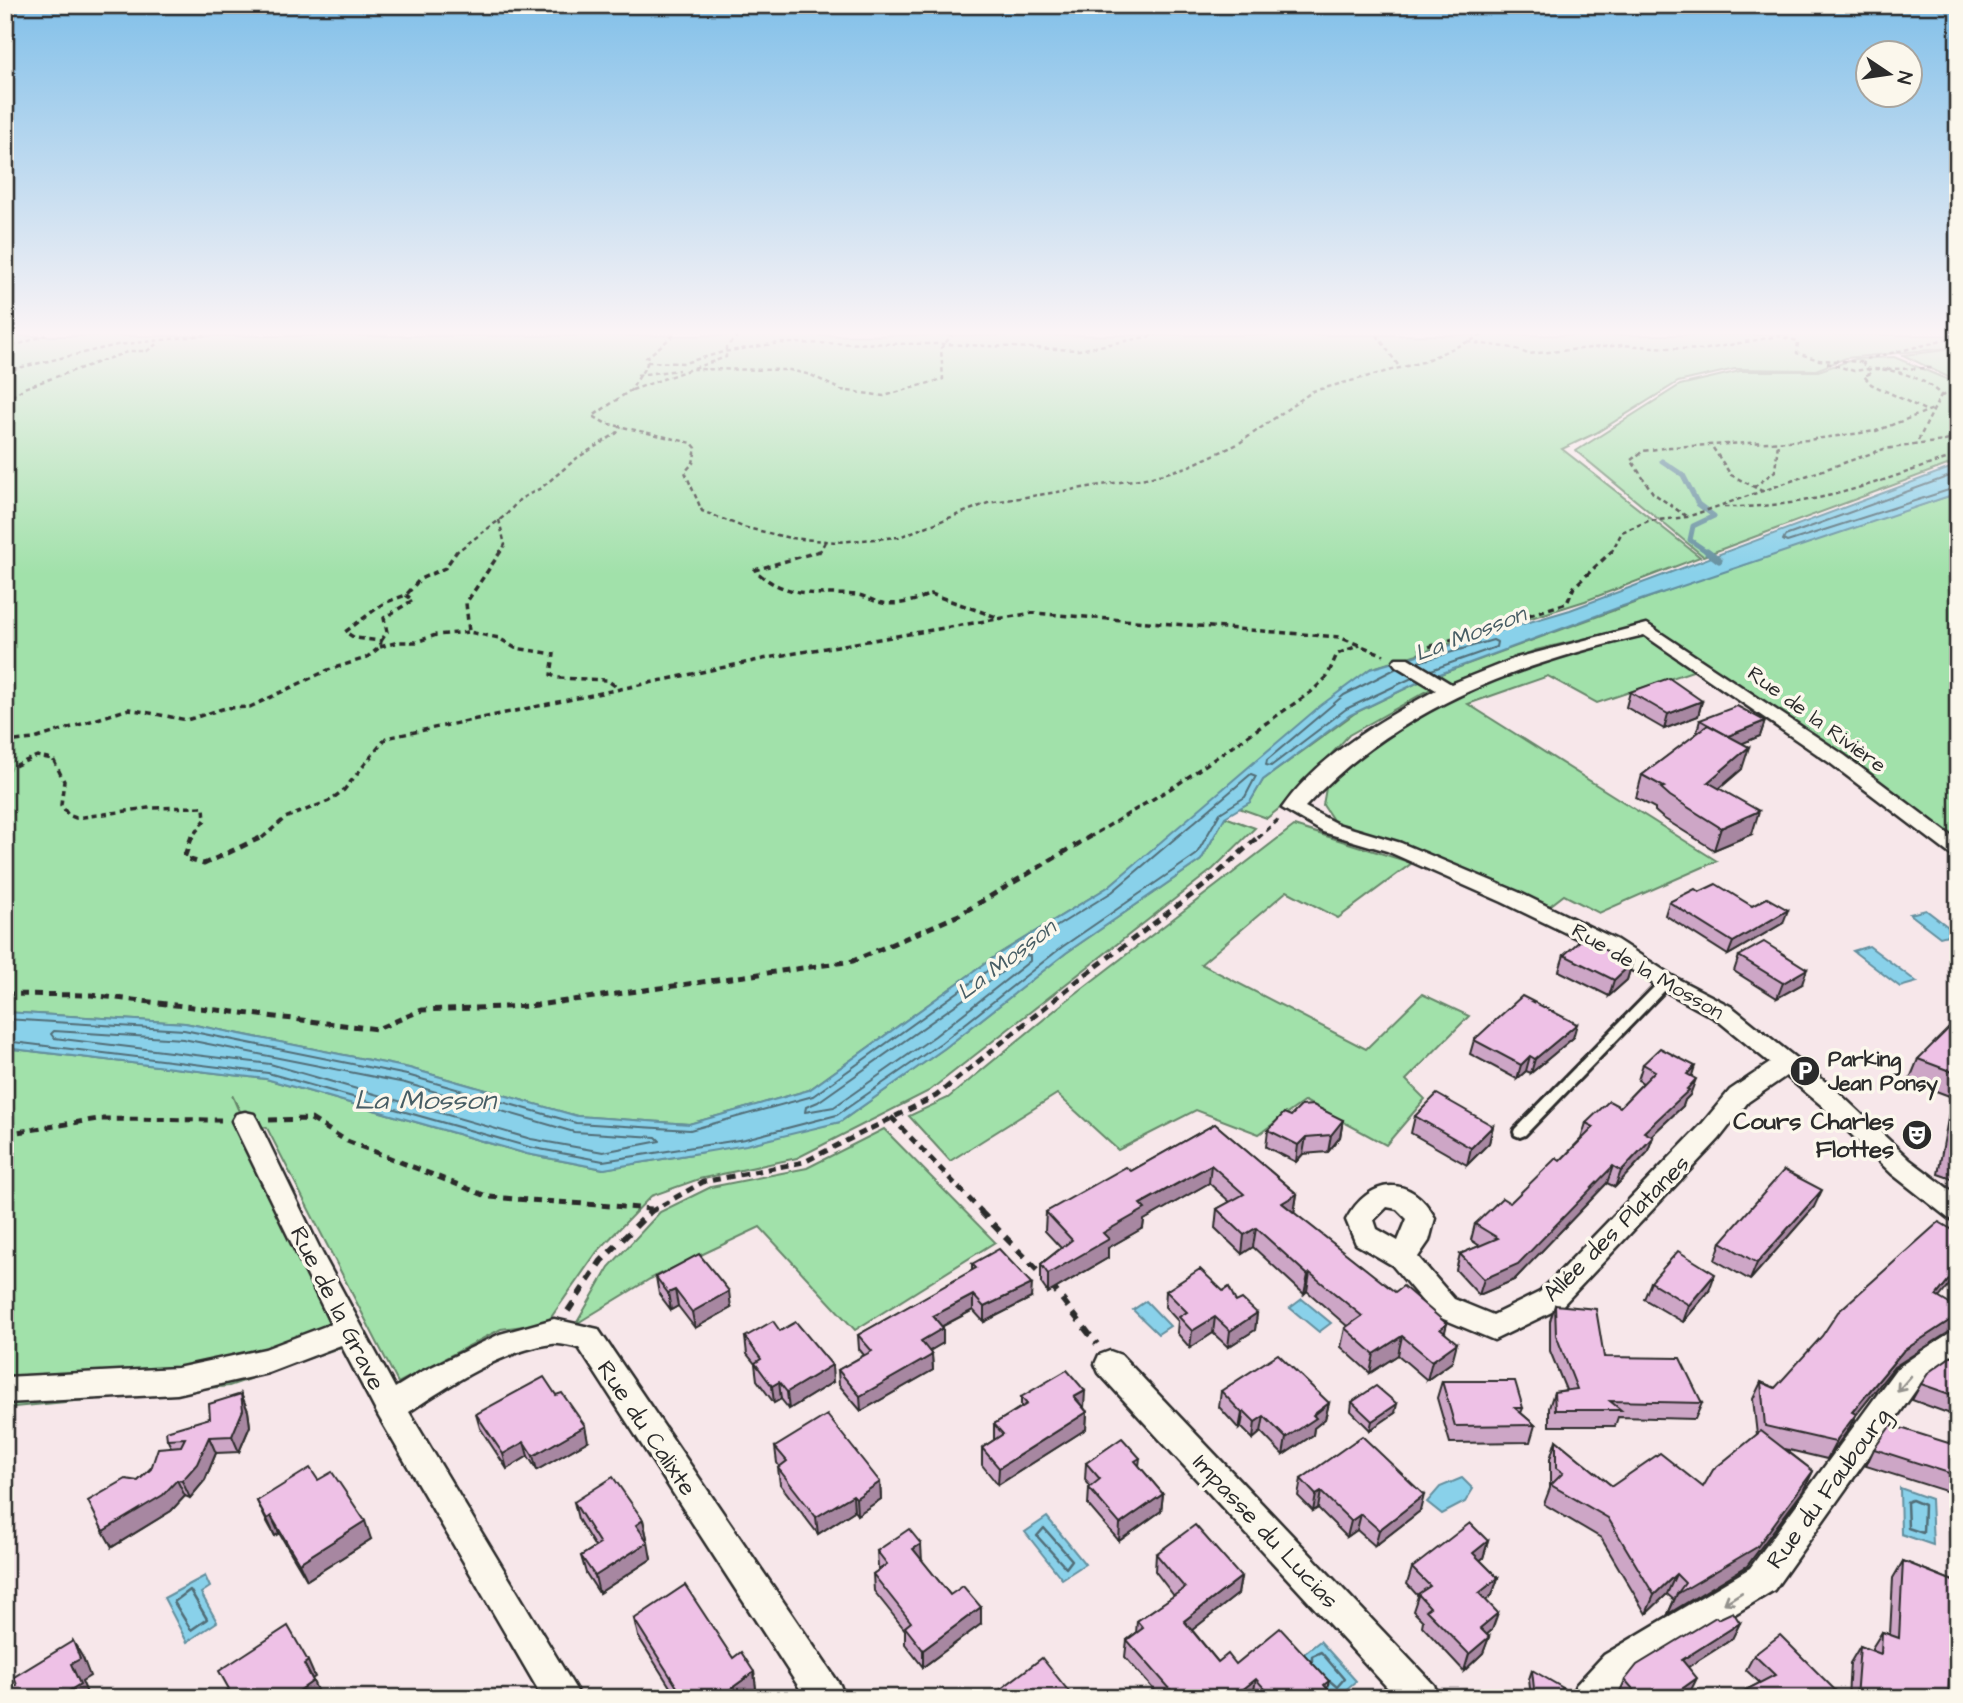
<svg xmlns="http://www.w3.org/2000/svg" width="1963" height="1703" viewBox="0 0 1963 1703" font-family="'Architects Daughter',sans-serif">
	<style>
		.green { fill: #a1e1aa; stroke: #66866a; stroke-width: 2 }
		.water { fill: #89d1ea; stroke: #638f9e; stroke-width: 2 }
		.lines { fill: none; stroke-linecap: round; stroke-linejoin: round }
		.shore-far1 { stroke: #516d77; stroke-width: 2 }
		.shore { stroke: #516d77; stroke-width: 2.5 }
		.stream-far1 { stroke: #638f9e; stroke-width: 5 }
		.stream { stroke: #638f9e; stroke-width: 7 }
		.lane-casing { stroke: #2b2b2b; stroke-width: 6 }
		.street-casing { stroke: #2b2b2b; stroke-width: 5 }
		.path-far3 { stroke: #2b2b2b; stroke-width: 2.5; stroke-dasharray: 4.5 3.5; stroke-linecap: butt }
		.path-far2 { stroke: #2b2b2b; stroke-width: 3.5; stroke-dasharray: 6 4.5; stroke-linecap: butt }
		.path-far1 { stroke: #2b2b2b; stroke-width: 5; stroke-dasharray: 8 6; stroke-linecap: butt }
		.path { stroke: #2b2b2b; stroke-width: 6; stroke-dasharray: 10 8; stroke-linecap: butt }
		.lane { fill: #fbf7ec; fill-rule: evenodd }
		.street { fill: #fbf7ec; fill-rule: evenodd }
		.wall { fill: #cda6c6; stroke: #2b2b2b; stroke-width: 2 }
		.shaded-wall { fill: #a787a1; stroke: #2b2b2b; stroke-width: 2 }
		.building { fill: #eec1e6; stroke: #2b2b2b; stroke-width: 2 }
		.oneway { stroke: #93918c }
		.labels { text-anchor: middle; stroke-width: 7; stroke-linejoin: round; paint-order: stroke }
		.street-label { font-size: 21px; fill: #2b2b2b; stroke: #fbf7ec }
		.poi-label { font-size: 21px; font-weight: bold; fill: #2b2b2b; stroke: #fbf7ec; text-anchor: start }
		.water-label { font-size: 23px; font-style: italic; fill: #475d64; stroke: #fbf7ec }
		.near-poi-label { font-size: 24px; font-weight: bold; fill: #2b2b2b; stroke: #fbf7ec; text-anchor: end }
		.near-street-label { font-size: 24px; fill: #2b2b2b; stroke: #fbf7ec }
		.near-water-label { font-size: 28px; font-style: italic; fill: #475d64; stroke: #fbf7ec }
	</style>
	<rect width="100%" height="100%" fill="#f7e7ea"/>
	<filter id="ink" filterUnits="userSpaceOnUse"><feTurbulence type="fractalNoise" baseFrequency=".0143" numOctaves="2"/><feDisplacementMap in="SourceGraphic" scale="14" xChannelSelector="R" yChannelSelector="G"/><feConvolveMatrix kernelMatrix="1 2 1 2 8 2 1 2 1" color-interpolation-filters="sRGB"/></filter>
	<g filter="url(#ink)">
		<!-- green -->
		<g class="green">
			<polygon points="1958,335 1958,345 1949,348 1846,358 1816,370 1735,369 1678,382 1596,433 1562,449 1700,557 1585,601 1370,669 1108,887 997,955 809,1090 689,1124 577,1116 409,1068 185,1023 5,1012 5,336"/>
			<polygon points="1958,348 1958,382 1903,355 1955,349"/>
			<polygon points="1894,357 1958,384 1958,461 1703,556 1576,451 1680,385 1740,371 1818,371 1855,359"/>
			<polygon points="1958,493 1958,842 1646,624 1536,650 1448,684 1435,676 1746,562"/>
			<polygon points="1643,634 1696,670 1597,703 1548,676 1468,704 1717,861 1599,913 1564,895 1547,908 1427,853 1352,830 1333,820 1323,805 1326,788 1336,771 1454,696 1535,661"/>
			<polygon points="1421,681 1434,687 1349,735 1285,804 1267,818 1239,808 1250,802 1263,780 1355,713"/>
			<polygon points="1225,817 1255,828 1213,869 929,1091 797,1158 699,1179 651,1196 597,1252 547,1323 501,1329 398,1383 267,1128 245,1121 232,1095 339,1348 229,1386 5,1408 5,1048 266,1079 527,1154 603,1169 693,1154 840,1122 945,1048 1066,953 1201,860"/>
			<polygon points="1294,826 1412,863 1338,918 1287,891 1201,964 1366,1049 1422,994 1469,1016 1406,1080 1425,1099 1386,1145 1305,1101 1259,1134 1196,1110 1118,1150 1057,1094 950,1161 909,1116 948,1098 1066,1001"/>
			<polygon points="884,1129 995,1242 855,1330 760,1227 650,1279 576,1324 609,1267 660,1212 711,1187 807,1168"/>
		</g>
		<!-- water -->
		<g class="water">
			<polygon points="1958,465 1958,493 1620,607 1421,681 1350,715 1263,780 1250,802 1225,817 1201,860 1066,953 945,1048 840,1122 746,1145 604,1169 527,1154 266,1079 5,1048 5,1012 185,1023 409,1068 577,1116 689,1124 809,1090 997,955 1108,887 1320,706 1370,669 1570,610"/>
			<polygon points="1926,910 1956,933 1940,937 1910,914"/>
			<polygon points="1869,946 1917,982 1900,987 1853,951"/>
			<polygon points="1302,1299 1331,1323 1319,1332 1290,1308"/>
			<polygon points="1146,1301 1170,1326 1158,1334 1133,1310"/>
			<polygon points="1462,1478 1473,1489 1465,1502 1442,1514 1427,1502 1440,1487"/>
			<polygon points="1900,1488 1931,1499 1933,1545 1901,1534"/>
			<polygon points="1047,1517 1085,1564 1062,1579 1025,1532"/>
			<polygon points="205,1576 210,1587 201,1593 217,1622 187,1642 164,1598"/>
			<polygon points="1320,1641 1356,1681 1336,1698 1300,1657"/>
		</g>
		<g class="lines">
			<!-- shore-far1 -->
			<g class="shore-far1">
				<polyline points="1958,473 1785,536 1783,540 1787,542 1958,487"/>
				<polyline points="1418,662 1493,640 1497,642 1496,647 1431,670"/>
				<polyline points="1397,668 1344,695 1267,760 1266,765 1271,766 1346,709 1412,678"/>
				<polygon points="1026,955 1030,956 1030,961 935,1036 834,1107 805,1112 806,1107 818,1102"/>
				<polyline points="5,1019 184,1030 407,1075 576,1123 690,1130 813,1096 1001,961 1112,892 1251,774 1256,776 1245,797 1220,813 1196,855 1062,947 941,1043 837,1115 745,1139 603,1161 529,1147 268,1073 5,1041"/>
				<polygon points="54,1031 183,1039 405,1083 574,1132 656,1137 660,1141 603,1152 531,1139 270,1064 54,1038 51,1034"/>
			</g>
			<!-- shore -->
			<g class="shore">
				<polygon points="1912,1500 1924,1505 1923,1533 1908,1528 1907,1502"/>
				<polygon points="1044,1528 1072,1560 1066,1568 1037,1536"/>
				<polygon points="190,1590 207,1619 191,1630 174,1602"/>
				<polyline points="1312,1661 1312,1656 1321,1652 1344,1679 1337,1687 1330,1681"/>
			</g>
			<!-- stream-far1 -->
			<polyline class="stream-far1" points="1662,461 1683,475 1698,504 1714,516 1693,526 1690,540 1709,553"/>
			<!-- stream -->
			<polyline class="stream" points="1707,551 1719,560"/>
			<!-- lane casing -->
			<g class="lane-casing">
				<polygon id="lane" points="1666,978 1670,979 1672,982 1670,985 1525,1135 1520,1137 1515,1135 1514,1132 1515,1129 1662,979"/>
			</g>
			<!-- street casing -->
			<g class="street-casing">
				<g id="street">
					<path d="M1647,624L1844,755L1958,841V857L1951,855L1830,763L1644,635C1515,665 1397,708 1305,807L1337,824L1401,843L1518,892L1617,940L1674,977L1732,1007L1838,1092L1910,1160L1958,1196V1221L1948,1218L1892,1174L1820,1104L1786,1076L1748,1102L1719,1139L1560,1308L1494,1340L1434,1315L1392,1265L1356,1244L1346,1220C1369,1177 1411,1173 1435,1218L1429,1241L1418,1257L1454,1299L1493,1315L1540,1292L1701,1125L1730,1090L1770,1063L1716,1019L1658,987L1601,950L1502,902L1387,851L1323,832L1282,808C1318,756 1381,720 1436,690L1396,666L1393,662L1396,658H1408L1451,684L1516,658ZM1387,1207L1397,1209L1407,1219L1398,1241L1377,1229L1374,1220Z"/>
					<path d="M245,1112L254,1114L258,1121L322,1253L395,1388L421,1372L500,1334L554,1319L598,1329L840,1685L845,1698H806L579,1348C570,1346 560,1343 552,1344C501,1351 451,1384 409,1412L581,1698H543L379,1417L341,1345L268,1373L177,1394L5,1403V1377L177,1368L265,1349L331,1324L232,1121L236,1114Z"/>
					<polygon points="1958,1330 1958,1358 1918,1387 1774,1590 1628,1679 1613,1698 1571,1698 1576,1685 1604,1655 1750,1568 1896,1369 1948,1333"/>
					<polygon points="1110,1351 1121,1355 1434,1685 1439,1698 1397,1698 1099,1373 1095,1364 1099,1355"/>
				</g>
			</g>
			<!-- path-far3 -->
			<g class="path-far3">
				<polyline points="674,335 646,358 647,364 631,390 593,416 605,423 692,443 696,448 693,463 685,472 702,511 743,527 790,538 837,542 899,537 988,503 1152,477 1187,467 1238,444 1313,391 1422,362 1483,335"/>
				<polyline points="1377,335 1400,368"/>
				<polyline points="1468,342 1514,348 1528,354 1623,345 1702,350 1778,336 1798,341 1797,353 1819,360 1864,362"/>
				<polyline points="5,349 46,335"/>
				<polyline points="647,362 684,363 723,352 779,343 945,344 1079,350 1156,335"/>
				<polyline points="1827,363 1854,371 1868,369 1871,373 1864,376 1871,384 1927,411"/>
				<polyline points="694,368 726,357 726,347 739,335"/>
				<polyline points="1887,369 1933,368"/>
				<polyline points="5,371 117,345 205,335"/>
				<polyline points="637,375 679,370"/>
				<polyline points="632,390 691,369 790,370 811,375 841,390 884,396 943,379 941,348 952,335"/>
				<polyline points="1941,396 1958,391"/>
				<polyline points="5,401 24,388 130,351 147,351 159,342"/>
				<path d="M1918,441L1941,395C1924,377 1893,368 1868,369L1863,364L1866,359L1958,337"/>
				<polyline points="1713,448 1731,475 1764,492"/>
				<polyline points="1754,487 1775,471 1778,443"/>
				<path d="M1724,507C1818,508 1872,483 1958,455"/>
				<polyline points="1686,516 1653,493 1631,460 1643,451 1670,447 1807,440 1876,431 1933,409"/>
				<polyline points="499,520 505,545 499,553"/>
				<polyline points="455,553 506,515 520,499 541,488 577,458 617,433 621,426"/>
				<polyline points="819,553 826,540"/>
				<polyline points="1611,553 1622,532 1648,521 1687,517 1884,449 1958,439"/>
			</g>
			<!-- path-far2 -->
			<g class="path-far2">
				<polyline points="501,551 466,603 469,632 499,638 515,648 554,654 551,675 558,678 607,680 618,688"/>
				<path d="M820,551L755,570C785,600 820,592 858,595C865,596 871,600 878,602C897,607 914,601 931,594L999,618"/>
				<polyline points="381,641 387,632 384,618 413,600 406,595"/>
				<polyline points="380,647 398,642 416,642 436,635 469,632"/>
				<polyline points="1419,650 1567,603 1574,587 1612,551"/>
				<polyline points="5,742 34,739 129,709 187,720 225,708 250,707 328,670 366,658 380,647 381,641 355,638 345,632 384,603 406,595 420,579 445,568 457,551"/>
				<polyline points="5,770 37,756 53,759 64,781 61,805 68,815 76,818 148,808 204,807 205,820 191,838"/>
				<polyline points="262,838 285,818 329,801 344,790 386,738 773,657 1033,613 1339,637 1384,655"/>
				<polyline points="1088,838 1178,784 1311,692 1327,677 1337,654 1360,645"/>
				<polyline points="1258,838 1280,818"/>
			</g>
			<!-- path-far1 -->
			<g class="path-far1">
				<polyline points="192,836 184,858 204,864 264,836"/>
				<polyline points="5,994 91,995 377,1029 422,1010 530,1006 853,961 959,915 1091,836"/>
				<polyline points="891,1117 982,1212"/>
				<polyline points="269,1120 311,1119 347,1141 489,1197 652,1209"/>
				<polyline points="5,1134 98,1119 221,1120"/>
				<polyline points="650,1212 703,1182 804,1162 936,1096 1081,978 1205,885 1259,836"/>
			</g>
			<!-- path -->
			<g class="path">
				<polyline points="980,1211 1043,1276"/>
				<polyline points="1051,1285 1097,1344"/>
				<polyline points="568,1311 601,1261 651,1211"/>
			</g>
			<!-- lane -->
			<use href="#lane" class="lane"/>
			<!-- street -->
			<use href="#street" class="street"/>
		</g>
		<!-- wall -->
		<g class="wall">
			<polygon points="1630,692 1702,701 1698,716 1664,729 1626,707"/>
			<polygon points="1700,720 1765,721 1760,736 1742,743 1742,769 1719,789 1752,834 1714,850 1663,818 1655,811 1655,808 1636,798 1642,775 1696,735"/>
			<polygon points="1699,892 1752,906 1783,923 1728,955 1665,915 1669,902"/>
			<polygon points="1564,955 1632,963 1627,980 1609,996 1559,971"/>
			<polygon points="1739,956 1802,984 1777,998 1734,971"/>
			<polygon points="1958,1026 1958,1181 1938,1174 1952,1097 1909,1081 1918,1059"/>
			<polygon points="1573,1038 1531,1073 1526,1071 1517,1079 1470,1054 1474,1040"/>
			<polygon points="1643,1064 1692,1076 1690,1095 1685,1100 1683,1106 1651,1136 1653,1137 1647,1153 1615,1187 1607,1183 1514,1280 1479,1295 1456,1270 1460,1254 1480,1246 1471,1240 1475,1224 1510,1203 1560,1161 1581,1139 1586,1123 1620,1107 1643,1083 1638,1080"/>
			<polygon points="1291,1116 1343,1120 1340,1137 1328,1152 1303,1154 1296,1162 1266,1147 1268,1130"/>
			<polygon points="1415,1116 1493,1126 1489,1143 1467,1165 1411,1133"/>
			<polygon points="1215,1124 1297,1194 1294,1213 1445,1332 1452,1362 1427,1380 1398,1355 1370,1373 1341,1347 1345,1328 1347,1326 1307,1291 1304,1294 1253,1247 1242,1254 1215,1228 1217,1209 1230,1202 1209,1183 1144,1220 1143,1228 1108,1248 1108,1258 1048,1293 1041,1283 1041,1264 1061,1248 1045,1231 1046,1212 1131,1171"/>
			<polygon points="1814,1207 1750,1280 1715,1260 1721,1242"/>
			<polygon points="972,1264 1031,1298 984,1322 973,1310 941,1327 943,1343 929,1351 932,1355 933,1370 861,1411 839,1385 838,1370 864,1355 859,1349 858,1335 972,1271"/>
			<polygon points="656,1277 731,1308 695,1328 678,1306 671,1310 659,1294"/>
			<polygon points="1651,1282 1709,1291 1683,1322 1644,1299"/>
			<polygon points="1166,1291 1236,1302 1257,1313 1255,1330 1228,1347 1213,1333 1190,1348 1177,1333 1178,1321 1165,1307"/>
			<polygon points="1939,1298 1954,1329 1894,1367 1856,1415 1848,1430 1827,1459 1785,1449 1813,1471 1803,1491 1747,1566 1668,1614 1674,1600 1667,1594 1646,1614 1601,1538 1544,1504 1550,1488 1550,1459 1556,1440 1612,1486 1703,1487 1757,1435 1753,1399 1761,1382 1775,1388"/>
			<polygon points="1555,1305 1604,1357 1702,1403 1695,1419 1618,1417 1615,1426 1549,1426 1549,1408 1554,1392 1566,1390 1550,1351 1550,1321"/>
			<polygon points="780,1331 833,1382 789,1409 781,1399 774,1403 757,1380 755,1364 747,1354 745,1337"/>
			<polygon points="1958,1357 1958,1495 1866,1466 1874,1449 1955,1445 1956,1416 1912,1400 1921,1384"/>
			<polygon points="1442,1381 1523,1408 1521,1413 1535,1425 1530,1442 1450,1443 1437,1398"/>
			<polygon points="1221,1391 1329,1403 1325,1419 1314,1428 1313,1435 1283,1455 1261,1432 1253,1439 1241,1427 1239,1429 1219,1407"/>
			<polygon points="241,1394 248,1411 250,1426 239,1452 216,1453 205,1480 190,1498 185,1496 171,1511 112,1547 138,1481 171,1447 167,1439 210,1418"/>
			<polygon points="1021,1397 1084,1408 1087,1412 1086,1429 998,1485 982,1465 982,1448 994,1440 994,1424 1021,1407"/>
			<polygon points="1352,1402 1395,1413 1370,1430 1351,1411"/>
			<polygon points="476,1414 588,1441 537,1470 528,1456 507,1469 480,1428"/>
			<polygon points="775,1447 880,1482 881,1499 857,1515 854,1511 818,1534 780,1484 778,1468 779,1466 777,1463"/>
			<polygon points="1140,1458 1139,1466 1163,1494 1161,1511 1119,1541 1088,1505 1089,1488 1091,1487 1085,1480 1086,1463"/>
			<polygon points="1301,1479 1420,1511 1375,1546 1357,1530 1347,1537 1318,1508 1313,1511 1298,1496"/>
			<polygon points="318,1480 371,1539 307,1580 279,1533 275,1536 265,1518 257,1501"/>
			<polygon points="574,1502 643,1520 647,1538 645,1539 651,1559 599,1593 586,1573 581,1556 595,1547 578,1519"/>
			<polygon points="1488,1541 1483,1558 1480,1560 1498,1578 1492,1595 1486,1600 1492,1630 1487,1634 1489,1637 1483,1653 1464,1671 1422,1626 1423,1621 1413,1611 1418,1596 1407,1584 1412,1568"/>
			<polygon points="877,1551 922,1561 950,1595 981,1624 923,1667 905,1644 905,1630 874,1591 873,1574 879,1570 878,1568"/>
			<polygon points="1156,1554 1241,1577 1238,1594 1192,1630 1218,1662 1236,1664 1329,1681 1327,1689 1335,1698 1255,1698 1253,1696 1250,1698 1161,1698 1125,1657 1127,1640 1136,1633 1137,1621 1174,1596 1155,1571"/>
			<polygon points="1903,1561 1958,1583 1958,1631 1956,1631 1956,1644 1950,1652 1948,1698 1848,1698 1850,1663 1860,1646 1872,1651 1872,1648 1882,1632 1890,1634 1893,1578"/>
			<polygon points="634,1619 733,1658 754,1672 756,1689 744,1698 677,1698 638,1636"/>
			<polygon points="1732,1639 1688,1667 1689,1694 1684,1698 1620,1698 1618,1696 1625,1680"/>
			<polygon points="1754,1655 1843,1698 1739,1698 1742,1692 1760,1683 1746,1670"/>
			<polygon points="1532,1670 1559,1697 1558,1698 1531,1698 1529,1679"/>
		</g>
		<!-- shaded-wall -->
		<g class="shaded-wall">
			<polygon points="1702,701 1698,716 1664,729 1668,714"/>
			<polygon points="1765,721 1760,736 1724,751 1728,736"/>
			<polygon points="1749,747 1742,769 1701,804 1708,782"/>
			<polygon points="1759,811 1752,834 1714,850 1721,828"/>
			<polygon points="1788,910 1783,923 1728,955 1733,942"/>
			<polygon points="1632,963 1627,980 1609,996 1614,980"/>
			<polygon points="1807,969 1802,984 1777,998 1783,983"/>
			<polygon points="1577,1024 1573,1038 1531,1073 1535,1059"/>
			<polygon points="1530,1056 1526,1071 1517,1079 1521,1065"/>
			<polygon points="1695,1066 1690,1082 1687,1074"/>
			<polygon points="1696,1079 1690,1095 1685,1100 1683,1106 1638,1148 1644,1132"/>
			<polygon points="1343,1120 1340,1137 1328,1152 1331,1135"/>
			<polygon points="1493,1126 1489,1143 1467,1165 1471,1148"/>
			<polygon points="1306,1137 1303,1154 1296,1162 1298,1145"/>
			<polygon points="1653,1137 1647,1153 1615,1187 1621,1171"/>
			<polygon points="1211,1165 1209,1183 1144,1220 1143,1228 1108,1248 1108,1258 1048,1293 1048,1274 1140,1204"/>
			<polygon points="1613,1166 1607,1183 1514,1280 1479,1295 1484,1279"/>
			<polygon points="1822,1190 1814,1207 1750,1280 1757,1263"/>
			<polygon points="1297,1194 1294,1213 1282,1203"/>
			<polygon points="1256,1228 1253,1247 1242,1254 1244,1235"/>
			<polygon points="1958,1268 1958,1274 1927,1313 1936,1296"/>
			<polygon points="1310,1273 1307,1291 1304,1294 1308,1275"/>
			<polygon points="1715,1274 1709,1291 1683,1322 1689,1305"/>
			<polygon points="1032,1284 1031,1298 984,1322 984,1307"/>
			<polygon points="675,1290 678,1306 671,1310 668,1293"/>
			<polygon points="729,1291 731,1308 695,1328 692,1312"/>
			<polygon points="973,1295 973,1310 933,1331 933,1316"/>
			<polygon points="1257,1313 1255,1330 1228,1347 1230,1331"/>
			<polygon points="1958,1315 1958,1321 1954,1329 1894,1367 1856,1415 1848,1430 1827,1459 1852,1412 1903,1351"/>
			<polygon points="1215,1317 1213,1333 1190,1348 1192,1331"/>
			<polygon points="1447,1324 1442,1343 1440,1329"/>
			<polygon points="943,1328 943,1343 921,1356 921,1341"/>
			<polygon points="1402,1336 1398,1355 1370,1373 1374,1354"/>
			<polygon points="1457,1343 1452,1362 1427,1380 1432,1361"/>
			<polygon points="932,1355 933,1370 861,1411 860,1396"/>
			<polygon points="832,1365 833,1382 789,1409 787,1392"/>
			<polygon points="779,1382 781,1399 774,1403 772,1386"/>
			<polygon points="1085,1391 1084,1408 1074,1397"/>
			<polygon points="241,1394 248,1411 250,1426 239,1452 232,1436"/>
			<polygon points="1329,1403 1325,1419 1314,1428 1313,1435 1283,1455 1286,1438"/>
			<polygon points="1397,1404 1395,1413 1370,1430 1372,1421"/>
			<polygon points="1244,1411 1241,1427 1239,1429 1242,1413"/>
			<polygon points="1087,1412 1086,1429 998,1485 999,1468"/>
			<polygon points="1264,1416 1261,1432 1253,1439 1255,1422"/>
			<polygon points="585,1426 588,1441 537,1470 533,1456"/>
			<polygon points="209,1437 216,1453 205,1480 190,1498 182,1481"/>
			<polygon points="524,1442 528,1456 507,1469 503,1454"/>
			<polygon points="1813,1471 1803,1491 1747,1566 1668,1614 1677,1594"/>
			<polygon points="177,1480 185,1496 171,1511 112,1547 103,1531"/>
			<polygon points="880,1482 881,1499 857,1515 856,1498"/>
			<polygon points="1321,1492 1318,1508 1313,1511 1316,1495"/>
			<polygon points="1163,1494 1161,1511 1119,1541 1120,1524"/>
			<polygon points="853,1495 854,1511 818,1534 816,1517"/>
			<polygon points="1424,1495 1420,1511 1375,1546 1379,1530"/>
			<polygon points="1361,1514 1357,1530 1347,1537 1351,1521"/>
			<polygon points="271,1516 279,1533 275,1536 267,1519"/>
			<polygon points="643,1520 647,1538 640,1543 636,1525"/>
			<polygon points="365,1521 371,1539 307,1580 299,1563"/>
			<polygon points="1488,1541 1483,1558 1467,1570 1473,1553"/>
			<polygon points="648,1542 651,1559 599,1593 595,1576"/>
			<polygon points="921,1544 922,1561 913,1549"/>
			<polygon points="1676,1574 1667,1594 1646,1614 1654,1595"/>
			<polygon points="1241,1577 1238,1594 1182,1638 1184,1621"/>
			<polygon points="1498,1578 1492,1595 1474,1610 1479,1593"/>
			<polygon points="981,1607 981,1624 923,1667 923,1650"/>
			<polygon points="1498,1613 1492,1630 1475,1645 1480,1628"/>
			<polygon points="1740,1623 1732,1639 1674,1676 1682,1660"/>
			<polygon points="1489,1637 1483,1653 1464,1671 1469,1654"/>
			<polygon points="73,1641 83,1658 90,1676 82,1681 89,1698 62,1698 61,1696 71,1664"/>
			<polygon points="308,1661 315,1677 312,1679 304,1664"/>
			<polygon points="754,1672 756,1689 744,1698 718,1698"/>
			<polygon points="1697,1678 1689,1694 1684,1698 1669,1698"/>
			<polygon points="1256,1679 1253,1696 1250,1698 1232,1698"/>
			<polygon points="313,1681 320,1697 319,1698 289,1698"/>
			<polygon points="1563,1688 1559,1697 1553,1698"/>
		</g>
		<!-- building -->
		<g class="building">
			<polygon points="1669,678 1702,701 1668,714 1630,692"/>
			<polygon points="1737,706 1765,721 1728,736 1700,720"/>
			<polygon points="1708,725 1749,747 1708,782 1759,811 1721,828 1670,796 1661,788 1664,787 1642,775"/>
			<polygon points="1716,884 1752,906 1767,898 1788,910 1733,942 1669,902 1695,889 1699,892"/>
			<polygon points="1582,939 1632,963 1614,980 1564,955"/>
			<polygon points="1764,942 1807,969 1783,983 1739,956"/>
			<polygon points="1522,996 1577,1024 1535,1059 1530,1056 1521,1065 1474,1040"/>
			<polygon points="1953,1024 1958,1026 1958,1074 1918,1059"/>
			<polygon points="1660,1048 1695,1066 1687,1074 1696,1079 1687,1089 1689,1090 1644,1132 1653,1137 1621,1171 1613,1166 1518,1264 1484,1279 1460,1254 1498,1238 1475,1224 1502,1198 1510,1203 1556,1158 1560,1161 1594,1127 1586,1123 1609,1101 1620,1107 1655,1071 1643,1064"/>
			<polygon points="1437,1094 1493,1126 1471,1148 1415,1116"/>
			<polygon points="1958,1104 1958,1155 1949,1152"/>
			<polygon points="1313,1105 1343,1120 1331,1135 1306,1137 1298,1145 1268,1130 1284,1113 1291,1116 1301,1106"/>
			<polygon points="1215,1124 1297,1194 1282,1203 1395,1292 1403,1286 1447,1324 1440,1329 1457,1343 1432,1361 1402,1336 1374,1354 1345,1328 1362,1316 1310,1273 1308,1275 1256,1228 1244,1235 1217,1209 1244,1194 1211,1165 1140,1204 1145,1209 1103,1233 1109,1239 1048,1274 1041,1264 1072,1240 1046,1212 1126,1167 1131,1171"/>
			<polygon points="1784,1170 1822,1190 1757,1263 1721,1242"/>
			<polygon points="1939,1222 1958,1233 1958,1268 1936,1296 1958,1309 1958,1315 1903,1351 1852,1412 1856,1414 1835,1442 1765,1426 1761,1382 1775,1388 1822,1336 1838,1312"/>
			<polygon points="999,1249 1032,1284 984,1307 973,1295 933,1316 943,1328 921,1341 932,1355 860,1396 838,1370 872,1351 858,1335 976,1268 972,1264"/>
			<polygon points="1678,1251 1715,1274 1689,1305 1651,1282"/>
			<polygon points="699,1254 729,1291 692,1312 675,1290 668,1293 656,1277"/>
			<polygon points="1200,1269 1223,1291 1229,1287 1236,1302 1242,1299 1257,1313 1230,1331 1215,1317 1192,1331 1179,1317 1187,1312 1166,1291"/>
			<polygon points="1555,1305 1596,1309 1604,1357 1680,1358 1702,1403 1610,1401 1621,1410 1555,1410 1554,1392 1577,1389 1556,1335"/>
			<polygon points="773,1321 780,1331 796,1322 832,1365 787,1392 779,1382 772,1386 755,1363 761,1359 745,1337"/>
			<polygon points="1278,1354 1329,1403 1313,1415 1316,1418 1286,1438 1264,1416 1255,1422 1244,1411 1242,1413 1221,1391"/>
			<polygon points="1953,1355 1958,1357 1958,1397 1921,1384 1929,1372"/>
			<polygon points="1067,1370 1085,1391 1074,1397 1087,1412 999,1468 982,1448 1003,1434 994,1424 1027,1404 1021,1397"/>
			<polygon points="544,1377 556,1395 562,1393 585,1426 533,1456 524,1442 503,1454 476,1414"/>
			<polygon points="1442,1381 1515,1381 1523,1408 1515,1408 1535,1425 1455,1426"/>
			<polygon points="1376,1386 1397,1404 1372,1421 1352,1402"/>
			<polygon points="241,1394 243,1410 232,1436 209,1437 197,1464 182,1481 177,1480 163,1495 103,1531 88,1501 126,1479 138,1481 151,1469 158,1448 181,1446 185,1438 167,1439 166,1431 210,1418 209,1404"/>
			<polygon points="827,1415 880,1482 856,1498 853,1495 816,1517 778,1468 787,1461 775,1447"/>
			<polygon points="1891,1425 1958,1446 1958,1476 1874,1449"/>
			<polygon points="1761,1431 1813,1471 1757,1547 1677,1594 1685,1583 1676,1574 1654,1595 1608,1518 1551,1485 1563,1473 1556,1468 1556,1440 1612,1486 1660,1453 1703,1487 1713,1470"/>
			<polygon points="1362,1436 1424,1495 1379,1530 1361,1514 1351,1521 1321,1492 1316,1495 1301,1479"/>
			<polygon points="1122,1438 1140,1458 1135,1461 1163,1494 1120,1524 1089,1488 1100,1479 1086,1463"/>
			<polygon points="310,1468 318,1480 332,1472 365,1521 299,1563 271,1516 267,1519 257,1501"/>
			<polygon points="613,1477 643,1520 636,1525 648,1542 595,1576 581,1556 600,1544 574,1502"/>
			<polygon points="1470,1523 1488,1541 1473,1553 1498,1578 1479,1593 1498,1613 1480,1628 1489,1637 1469,1654 1426,1610 1430,1607 1418,1594 1430,1586 1412,1568"/>
			<polygon points="1195,1525 1241,1577 1184,1621 1218,1662 1228,1654 1236,1664 1280,1628 1329,1681 1324,1685 1335,1698 1273,1698 1256,1679 1232,1698 1178,1698 1127,1640 1143,1628 1137,1621 1185,1588 1156,1554"/>
			<polygon points="909,1529 921,1544 913,1549 950,1595 963,1586 981,1607 923,1650 905,1627 911,1622 873,1574 887,1564 877,1551"/>
			<polygon points="1903,1561 1958,1583 1958,1610 1957,1610 1956,1644 1951,1642 1948,1698 1856,1698 1860,1646 1881,1654 1882,1632 1899,1638"/>
			<polygon points="685,1585 733,1658 741,1652 754,1672 718,1698 684,1698 634,1619"/>
			<polygon points="1733,1612 1740,1623 1682,1660 1697,1678 1669,1698 1641,1698 1625,1680 1637,1665 1716,1617 1718,1619"/>
			<polygon points="288,1626 308,1661 304,1664 313,1681 289,1698 215,1698 229,1689 219,1671"/>
			<polygon points="1780,1635 1843,1698 1747,1698 1742,1692 1775,1675 1754,1655"/>
			<polygon points="73,1641 80,1659 71,1664 80,1684 61,1696 62,1698 5,1698 5,1693 17,1685 14,1677"/>
			<polygon points="1042,1658 1074,1698 989,1698"/>
			<polygon points="1532,1670 1563,1688 1553,1698 1535,1698"/>
		</g>
		<!-- one-way arrows -->
		<defs><path id="oneway-shaft" d="M-6 0H5M1.5-3L5.5 0L1.5 3" fill="none" stroke-width="1.6" stroke-linecap="round" stroke-linejoin="round" transform="scale(1.75)"/></defs>
		<g class="oneway">
			<use href="#oneway-shaft" transform="translate(1904 1384) rotate(131)"/>
			<use href="#oneway-shaft" transform="translate(1733 1598) rotate(148)"/>
		</g>
	</g>
	<!-- sky -->
	<linearGradient id="sky" x2="0" y2="1"><stop stop-color="#82c0e9"/><stop offset="0.58" stop-color="#fbf4f6"/><stop offset="1" stop-color="#fbf4f6" stop-opacity="0"/></linearGradient>
	<rect width="1963" height="574" fill="url(#sky)"/>
	<!-- icons -->
	<defs>
		<g id="parking-disc" transform="scale(1.575)"><circle r="9.5" fill="#2b2b2b" stroke="#fbf7ec"/><path d="M-3.5-5.5H1a3.5 3.5 0 0 1 0 7H-1V5.5H-3.5ZM-1-3.4V-.6H.8a1.4 1.4 0 0 0 0-2.8Z" fill="#fff"/></g>
		<g id="theatre-disc" transform="scale(1.575)"><circle r="9.5" fill="#2b2b2b" stroke="#fbf7ec"/><path d="M-5-5.5Q0-4 5-5.5V0Q5 5 0 6Q-5 5-5 0ZM-3.3-2.5H-1v1.5H-3.3ZM1-2.5H3.3v1.5H1ZM-2.8 1Q0 5.5 2.8 1Z" fill="#fff"/></g>
	</defs>
	<g fill-rule="evenodd">
		<use href="#parking-disc" x="1805" y="1071"/>
		<use href="#theatre-disc" x="1917" y="1135"/>
	</g>
	<g class="labels">
		<!-- street labels -->
		<g class="street-label">
			<text transform="translate(1817 719) rotate(36)" y="7">Rue de la Rivière</text>
			<text transform="translate(1648 971) rotate(30)" y="7">Rue de la Mosson</text>
		</g>
		<!-- poi labels -->
		<g class="poi-label">
			<text x="1828" y="1066">Parking<tspan x="1828" dy="24">Jean Ponsy</tspan></text>
		</g>
		<!-- water labels -->
		<g class="water-label">
			<text transform="translate(1470 633) rotate(-21)" y="8">La Mosson</text>
			<text transform="translate(1006 959) rotate(-37)" y="8">La Mosson</text>
		</g>
		<!-- near-poi labels -->
		<g class="near-poi-label">
			<text x="1894" y="1129">Cours Charles<tspan x="1894" dy="28">Flottes</tspan></text>
		</g>
		<!-- near-street labels -->
		<g class="near-street-label">
			<text transform="translate(1616 1228) rotate(-45)" y="8">Allée des Platanes</text>
			<text transform="translate(338 1308) rotate(63)" y="8">Rue de la Grave</text>
			<text transform="translate(647 1428) rotate(56)" y="8">Rue du Calixte</text>
			<text transform="translate(1828 1488) rotate(-54)" y="8">Rue du Faubourg</text>
			<text transform="translate(1266 1531) rotate(47)" y="8">Impasse du Lucias</text>
		</g>
		<!-- near-water labels -->
		<g class="near-water-label">
			<text x="425" y="1109">La Mosson</text>
		</g>
	</g>
	<!-- margin -->
	<rect width="1963" height="1703" fill="none" stroke="#fbf7ec" stroke-width="28"/>
	<rect x="14" y="14" width="1935" height="1675" fill="none" stroke="#2b2b2b" stroke-width="2.5" filter="url(#ink)"/>
	<!-- north arrow -->
	<g transform="translate(1889 74) rotate(103)"><circle r="33" fill="#fbf7ec" stroke="#a8a59f" stroke-width="2"/>
	<path d="M0-5L12 26L0 18L-12 26Z" fill="#2b2b2b"/>
	<text y="-10" font-size="19" font-weight="bold" text-anchor="middle" fill="#2b2b2b">N</text>
	</g>
</svg>
